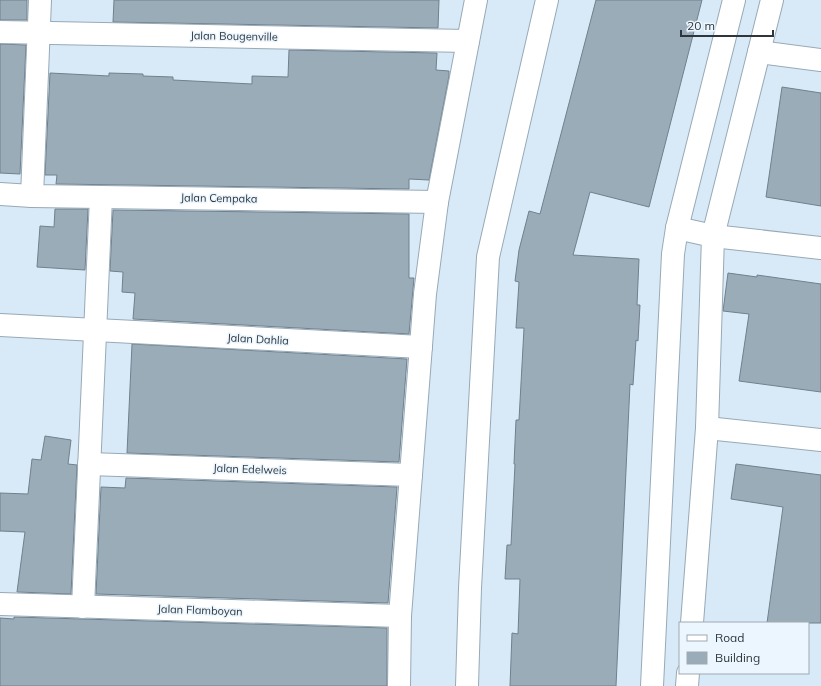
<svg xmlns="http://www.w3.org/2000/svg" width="821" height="686" viewBox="0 0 821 686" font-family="Mulish,sans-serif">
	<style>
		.building { fill: #9bacb9; stroke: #70808c }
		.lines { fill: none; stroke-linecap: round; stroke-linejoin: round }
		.street-casing { stroke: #98a9b6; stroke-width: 24 }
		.secondary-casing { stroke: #98a9b6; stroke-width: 24 }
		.street { stroke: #fff; stroke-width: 22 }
		.secondary { stroke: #fff; stroke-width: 22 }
		.labels { text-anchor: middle; stroke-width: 3; stroke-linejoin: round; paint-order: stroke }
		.street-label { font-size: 11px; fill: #2e363b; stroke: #ebf6ff }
	</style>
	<rect width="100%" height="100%" fill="#d8eaf8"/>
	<!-- building -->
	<g class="building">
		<rect x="0" y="0" width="27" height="20"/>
		<polygon points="114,0 439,0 438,28 113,22"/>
		<polygon points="596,0 702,0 649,207 590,192 573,255 639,259 637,305 640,305 638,341 636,340 633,385 630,384 616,686 510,686 512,633 518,634 520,579 505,579 507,545 511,545 515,464 514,464 516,420 519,420 524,328 516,328 519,282 515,281 519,250 529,211 540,214"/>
		<polygon points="0,44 26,45 20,174 0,173"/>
		<polygon points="289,50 437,53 436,70 449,71 449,76 429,180 409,179 409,189 56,184 57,175 45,175 50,73 109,76 109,73 143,74 143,76 173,77 173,80 252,84 252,76 288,77"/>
		<polygon points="782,87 821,93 821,206 766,197"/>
		<polygon points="55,209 88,209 85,270 37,267 40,226 54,227"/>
		<polygon points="113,210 409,214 409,278 414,278 409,334 133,319 135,293 122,292 123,272 110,271"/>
		<polygon points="728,273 757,277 757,275 821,284 821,392 739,381 749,314 723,311"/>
		<polygon points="132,344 407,359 399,462 127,453"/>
		<polygon points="45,436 71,440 68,464 77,465 71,594 17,592 25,532 0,531 0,493 28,494 32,459 41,460"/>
		<polygon points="736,464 821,475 821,623 767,623 783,507 731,499"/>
		<polygon points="126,478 397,487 388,603 96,594 101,487 125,488"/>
		<polygon points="14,617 387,628 387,686 0,686 0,618 14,619"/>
	</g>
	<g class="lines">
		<!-- street casing -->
		<g class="street-casing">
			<g id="street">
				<polyline points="0,32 468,41"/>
				<polyline points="759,52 821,60"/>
				<polyline points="0,194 32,196 437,202"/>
				<polyline points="32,196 40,0"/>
				<polyline points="677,228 713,236 821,248"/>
				<polyline points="0,325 421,347"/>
				<polyline points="707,428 821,440"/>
				<polyline points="89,464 411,475"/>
				<polyline points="0,604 400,616"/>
				<polyline points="83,607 101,197"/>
				<polyline points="692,623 707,428 713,236 772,0"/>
				<polyline points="467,686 470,588 488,257 547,0"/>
				<polyline points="652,686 673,254 677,228 734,0"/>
				<polyline points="687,686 688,673"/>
			</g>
		</g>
		<!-- secondary casing -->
		<g class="secondary-casing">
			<polyline id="secondary" points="399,686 400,616 425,294 437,202 476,0"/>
		</g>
		<!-- street -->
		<use href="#street" class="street"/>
		<!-- secondary -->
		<use href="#secondary" class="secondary"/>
	</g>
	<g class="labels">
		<!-- street labels -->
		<g class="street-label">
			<text transform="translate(234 36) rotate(1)" y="4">Jalan Bougenville</text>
			<text transform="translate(219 198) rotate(1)" y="4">Jalan Cempaka</text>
			<text transform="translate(258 339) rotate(3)" y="4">Jalan Dahlia</text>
			<text transform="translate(250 469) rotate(2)" y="4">Jalan Edelweis</text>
			<text transform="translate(200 610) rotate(2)" y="4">Jalan Flamboyan</text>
		</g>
	</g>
	<!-- legend -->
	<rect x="679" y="622" width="130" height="52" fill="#ebf6ff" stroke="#9fa9b1"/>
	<rect x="687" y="635" width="20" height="6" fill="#ffffff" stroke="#9fa9b1"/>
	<text x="715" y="642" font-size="12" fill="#2e363b">Road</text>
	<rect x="687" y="652" width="20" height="12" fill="#9bacb9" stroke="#9fa9b1"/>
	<text x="715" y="662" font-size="12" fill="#2e363b">Building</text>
	<!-- scale -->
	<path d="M681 30v6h92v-6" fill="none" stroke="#2e363b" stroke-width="2"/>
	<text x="687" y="30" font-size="12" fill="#2e363b" stroke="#ebf6ff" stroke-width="3" paint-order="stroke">20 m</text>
</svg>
